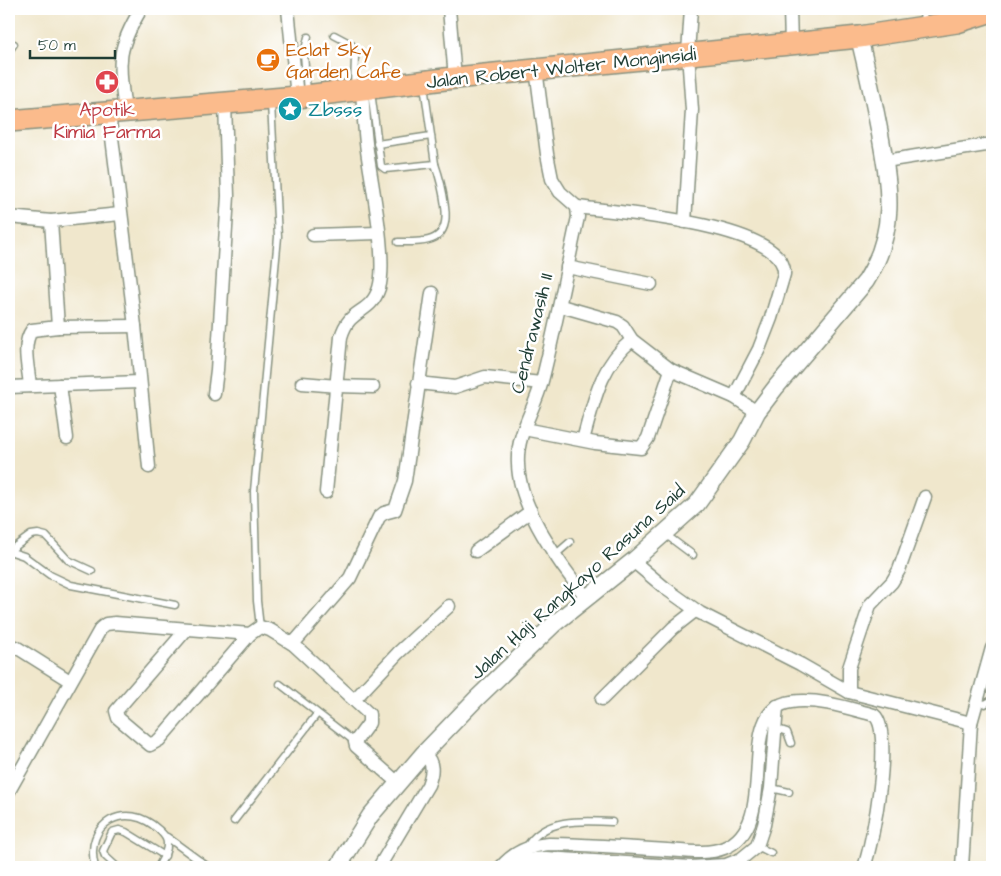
<svg xmlns="http://www.w3.org/2000/svg" width="1001" height="876" viewBox="0 0 1001 876" font-family="'Architects Daughter',sans-serif">
	<style>
		.lines { fill: none; stroke-linecap: round; stroke-linejoin: round }
		.service-casing { stroke: #889280; stroke-width: 9 }
		.minor-casing { stroke: #889280; stroke-width: 15 }
		.tertiary-casing { stroke: #889280; stroke-width: 19 }
		.trunk-casing { stroke: #889280; stroke-width: 24 }
		.service { stroke: #fff; stroke-width: 6 }
		.minor { stroke: #fff; stroke-width: 12 }
		.tertiary { stroke: #fff; stroke-width: 16 }
		.trunk { stroke: #fbbb8c; stroke-width: 21 }
		.labels { text-anchor: middle; stroke-width: 5; stroke-linejoin: round; paint-order: stroke }
		.food-label { font-size: 19px; fill: #c56008; stroke: #fff; text-anchor: start }
		.street-label { font-size: 19px; fill: #1f3d34; stroke: #fff }
		.health-label { font-size: 19px; fill: #be3a42; stroke: #fff }
		.culture-label { font-size: 19px; fill: #0d838f; stroke: #fff; text-anchor: start }
	</style>
	<rect width="100%" height="100%" fill="#fff"/>
	<filter id="ink" filterUnits="userSpaceOnUse"><feTurbulence type="fractalNoise" baseFrequency=".02" numOctaves="2"/><feDisplacementMap in="SourceGraphic" scale="10" xChannelSelector="R" yChannelSelector="G"/><feConvolveMatrix kernelMatrix="1 2 1 2 8 2 1 2 1" color-interpolation-filters="sRGB"/></filter>
	<filter id="wash" filterUnits="userSpaceOnUse"><feTurbulence type="fractalNoise" baseFrequency=".0096" numOctaves="4" result="noise"/><feDisplacementMap in="SourceGraphic" scale="20" xChannelSelector="R" yChannelSelector="G"/><feGaussianBlur stdDeviation="1.12" result="paint"/><feColorMatrix in="noise" values="0 0 0 0 0 0 0 0 0 0 0 0 0 0 0 0 0 1.4 0 .05"/><feComposite in="paint" operator="in"/></filter>
	<g filter="url(#wash)">
		<rect width="100%" height="100%" fill="#f0e7cc"/>
	</g>
	<g filter="url(#ink)">
		<g class="lines">
			<!-- service casing -->
			<g class="service-casing">
				<g id="service">
					<polyline points="923,9 924,25"/>
					<polyline points="334,35 351,44 355,57 354,88"/>
					<polyline points="9,51 14,44"/>
					<polyline points="307,92 304,54 308,37"/>
					<polyline points="371,92 381,166 385,169 435,164 424,85"/>
					<polyline points="377,144 431,136"/>
					<path d="M398,242C427,242 450,243 445,206C443,191 440,178 435,164"/>
					<polyline points="665,534 693,555"/>
					<polyline points="9,551 24,556 50,575 71,585 175,605"/>
					<polyline points="9,551 31,535 38,534 46,536 68,560 92,571"/>
					<polyline points="555,555 570,542"/>
					<polyline points="260,627 257,601 254,491 278,237 271,103"/>
					<polyline points="280,684 355,742"/>
					<polyline points="976,701 985,704 992,700"/>
					<polyline points="775,728 787,732 791,743"/>
					<polyline points="771,788 789,792"/>
					<polyline points="234,821 317,714"/>
					<polyline points="167,837 208,867"/>
					<polyline points="757,846 771,853"/>
					<path d="M526,848C543,818 581,820 612,822"/>
					<path d="M95,867C83,823 126,799 159,830C163,834 167,837 167,843C168,852 162,860 158,867"/>
					<polyline points="117,867 105,856 103,851 112,832 119,830 126,832 165,856"/>
					<polyline points="195,867 200,861"/>
				</g>
			</g>
			<!-- minor casing -->
			<g class="minor-casing">
				<g id="minor">
					<polyline points="288,9 297,97"/>
					<polyline points="449,9 455,78"/>
					<polyline points="790,9 791,44"/>
					<path d="M536,69L547,154L552,179L560,192L577,207L578,217C566,272 556,326 542,381C535,409 516,434 518,464C519,508 560,565 587,598"/>
					<path d="M125,111C119,63 115,52 141,9"/>
					<polyline points="109,113 135,326 149,467"/>
					<polyline points="885,161 986,145"/>
					<path d="M577,207C613,212 788,224 784,274L771,318L759,349L734,397"/>
					<polyline points="9,217 51,221 120,214"/>
					<polyline points="51,221 58,327 135,326"/>
					<polyline points="685,222 692,110 688,53 691,9"/>
					<polyline points="313,235 378,233"/>
					<polyline points="567,267 651,284"/>
					<polyline points="561,306 617,322 623,326 632,340 671,370 734,397 757,412"/>
					<polyline points="302,383 337,386 373,387"/>
					<polyline points="418,383 455,387 485,377 541,383"/>
					<polyline points="60,385 67,438"/>
					<path d="M30,386C29,370 21,345 32,330L58,327"/>
					<polyline points="9,387 139,382"/>
					<polyline points="214,394 217,370 228,196 225,103"/>
					<polyline points="524,429 595,443 641,448 648,438 671,370"/>
					<path d="M583,440C594,401 600,366 632,340"/>
					<path d="M326,492L341,337C350,306 370,316 379,288C388,258 370,177 366,143C364,125 363,107 362,89"/>
					<polyline points="476,551 531,511"/>
					<polyline points="633,561 665,588 700,613 800,664 849,692 971,723"/>
					<polyline points="186,630 116,711 118,718 150,745 159,740 250,634"/>
					<polyline points="293,644 350,578 379,517 384,513 395,510 405,481 432,293"/>
					<polyline points="9,647 16,647 70,681"/>
					<polyline points="849,692 849,668 870,605 892,582 899,570 925,497"/>
					<polyline points="355,699 398,653 449,606"/>
					<polyline points="602,699 673,628 696,610"/>
					<polyline points="9,791 101,628 106,624 115,623 250,634 260,627 270,630 293,644 369,714 369,723 355,742 356,746 398,783"/>
					<path d="M379,867L428,785C433,772 434,763 424,753"/>
					<path d="M501,867C514,852 528,846 549,844C588,844 628,848 667,850C684,851 707,855 724,848C784,824 731,710 791,702C818,698 848,708 874,715C894,730 873,843 864,867"/>
					<path d="M517,867C523,858 536,859 546,858L691,867L726,865L741,859L757,846L764,825L771,788L777,706"/>
					<polyline points="962,867 971,723 992,648"/>
				</g>
			</g>
			<!-- tertiary casing -->
			<g class="tertiary-casing">
				<path id="tertiary" d="M338,867L370,816L424,753L476,699L554,624L633,561L697,504L742,441L757,412L776,387L866,281C897,231 890,189 880,134C874,102 867,70 859,37"/>
			</g>
			<!-- trunk casing -->
			<g class="trunk-casing">
				<polyline id="trunk" points="9,121 297,97 445,79 859,37 957,22 992,11"/>
			</g>
			<!-- service -->
			<use href="#service" class="service"/>
			<!-- minor -->
			<use href="#minor" class="minor"/>
			<!-- tertiary -->
			<use href="#tertiary" class="tertiary"/>
			<!-- trunk -->
			<use href="#trunk" class="trunk"/>
		</g>
	</g>
	<!-- icons -->
	<defs>
		<g id="cafe-disc" transform="scale(1.25)"><circle r="9.5" fill="#e8710a" stroke="#fff"/><path d="M-5.5-4.5H6V0H3Q3 3.5 0 3.5H-2.5Q-5.5 3.5-5.5 0ZM3-3.2v2h1.7v-2ZM-6 4.5H4V6H-6Z" fill="#fff"/></g>
		<g id="pharmacy-disc" transform="scale(1.25)"><circle r="9.5" fill="#e0444e" stroke="#fff"/><path d="M-2-6h4v4h4v4h-4v4h-4v-4h-4v-4h4Z" fill="#fff"/></g>
		<g id="sight-disc" transform="scale(1.25)"><circle r="9.5" fill="#0f9aa8" stroke="#fff"/><path d="M0-6L1.8-2.2L6-1.7L2.9 1.2L3.7 5.4L0 3.3L-3.7 5.4L-2.9 1.2L-6-1.7L-1.8-2.2Z" fill="#fff"/></g>
	</defs>
	<g fill-rule="evenodd">
		<use href="#cafe-disc" x="268" y="60"/>
		<use href="#pharmacy-disc" x="107" y="82"/>
		<use href="#sight-disc" x="290" y="109"/>
	</g>
	<g class="labels">
		<!-- food labels -->
		<g class="food-label">
			<text x="286" y="56">Eclat Sky<tspan x="286" dy="22">Garden Cafe</tspan></text>
		</g>
		<!-- street labels -->
		<g class="street-label">
			<text transform="translate(561 67) rotate(-6)" y="7">Jalan Robert Wolter Monginsidi</text>
			<text transform="translate(531 333) rotate(-76)" y="7">Cendrawasih II</text>
			<text transform="translate(577 581) rotate(-42)" y="7">Jalan Haji Rangkayo Rasuna Said</text>
		</g>
		<!-- health labels -->
		<g class="health-label">
			<text x="107" y="116">Apotik<tspan x="107" dy="22">Kimia Farma</tspan></text>
		</g>
		<!-- culture labels -->
		<g class="culture-label">
			<text x="308" y="116">Zbsss</text>
		</g>
	</g>
	<!-- margin -->
	<rect width="1001" height="876" fill="none" stroke="#fff" stroke-width="30"/>
	<!-- scale -->
	<path d="M30 50v8h85v-8" fill="none" stroke="#1f3d34" stroke-width="2.5"/>
	<text x="38" y="50" font-size="15" fill="#1f3d34" stroke="#ffffff" stroke-width="4" paint-order="stroke">50 m</text>
</svg>
